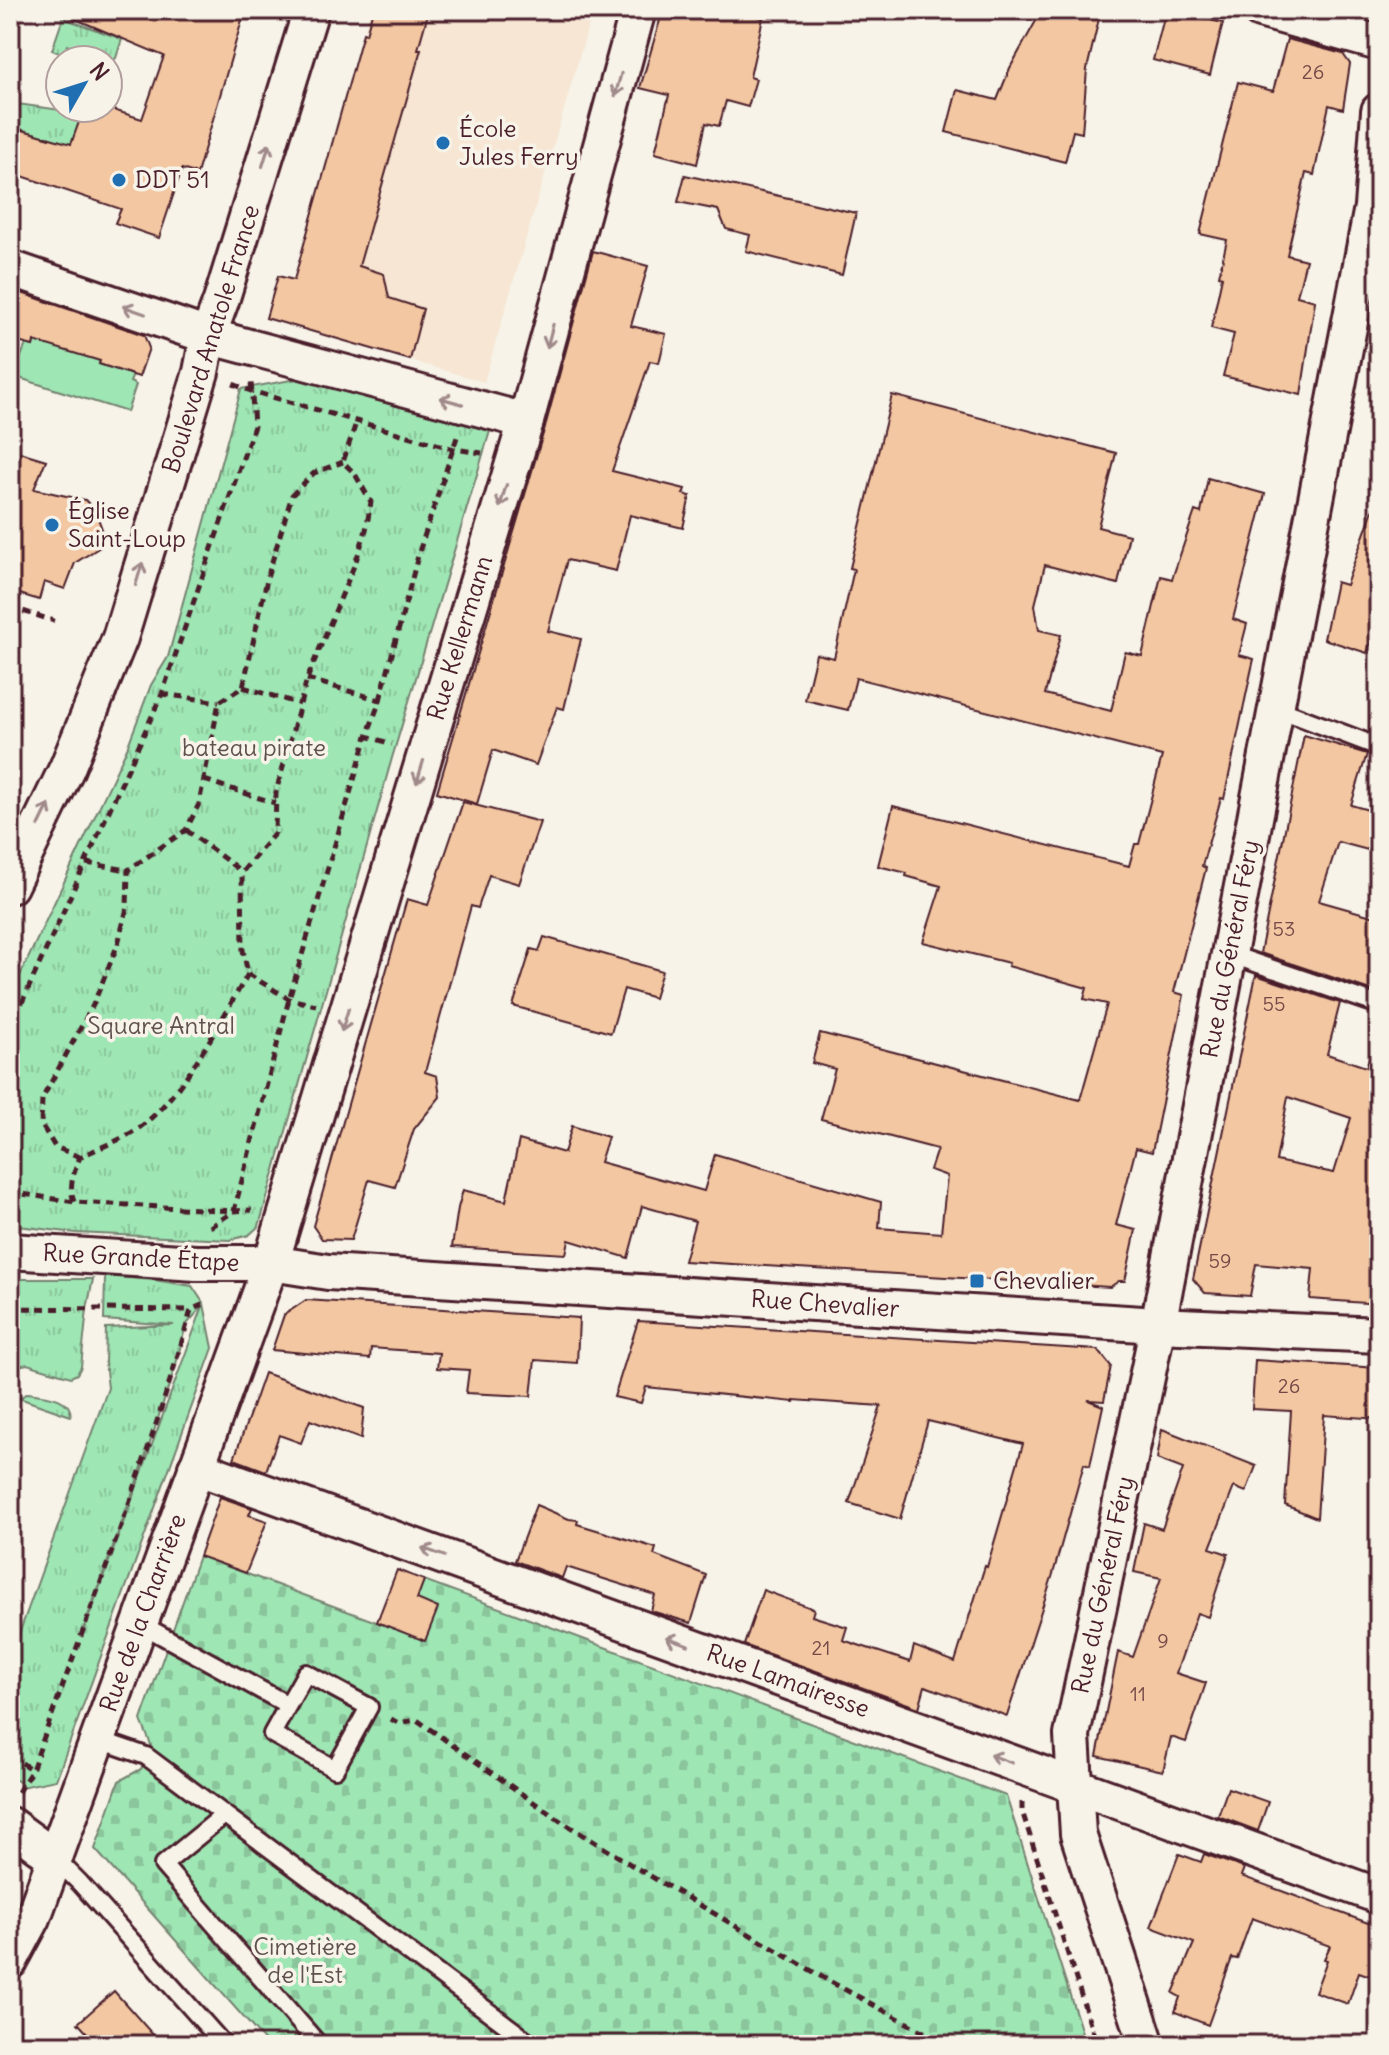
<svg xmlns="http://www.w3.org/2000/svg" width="1389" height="2055" viewBox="0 0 1389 2055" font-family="Delius,sans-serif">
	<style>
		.built { fill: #f6e6d3 }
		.grass { fill: url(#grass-tufts); stroke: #748270; stroke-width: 2; fill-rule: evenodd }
		.cemetery { fill: url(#cemetery-stones); stroke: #748270; stroke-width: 2 }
		.garden { fill: #9ee6b4; stroke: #748270; stroke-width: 2 }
		.building { fill: #f2c7a1; stroke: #4a1f2b; stroke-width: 2; fill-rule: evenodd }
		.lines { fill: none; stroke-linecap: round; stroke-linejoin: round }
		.lane-casing { stroke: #4a1f2b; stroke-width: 22 }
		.street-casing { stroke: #4a1f2b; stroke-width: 40 }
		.path { stroke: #4a1f2b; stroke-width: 5; stroke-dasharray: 8 6; stroke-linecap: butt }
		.lane { stroke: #f7f3e8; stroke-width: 16 }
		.street { stroke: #f7f3e8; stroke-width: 34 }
		.oneway { stroke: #a0898a }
		.poi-dot { fill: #1f6fb2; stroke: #f7f3e8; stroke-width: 3 }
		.labels { text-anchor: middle; stroke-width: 7; stroke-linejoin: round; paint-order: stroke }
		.number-label { font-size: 20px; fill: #744948 }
		.poi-label { font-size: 24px; fill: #4a1f2b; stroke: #f7f3e8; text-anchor: start }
		.street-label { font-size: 24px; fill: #4a1f2b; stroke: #f7f3e8 }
		.park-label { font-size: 24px; fill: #5f514d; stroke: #f7f3e8 }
	</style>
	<defs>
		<pattern id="grass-tufts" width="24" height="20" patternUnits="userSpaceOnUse" patternTransform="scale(2)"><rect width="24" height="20" fill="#9ee6b4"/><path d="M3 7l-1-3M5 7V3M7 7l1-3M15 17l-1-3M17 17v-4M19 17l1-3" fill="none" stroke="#8ac59b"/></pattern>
		<pattern id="cemetery-stones" width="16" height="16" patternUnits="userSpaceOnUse" patternTransform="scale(2)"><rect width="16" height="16" fill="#9ee6b4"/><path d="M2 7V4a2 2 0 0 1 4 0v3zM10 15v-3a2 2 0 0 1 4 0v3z" fill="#8ac59b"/></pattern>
	</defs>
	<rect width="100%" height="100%" fill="#f7f3e8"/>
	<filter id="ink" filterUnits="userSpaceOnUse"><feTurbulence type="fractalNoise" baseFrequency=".0125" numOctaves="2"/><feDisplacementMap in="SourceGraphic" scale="16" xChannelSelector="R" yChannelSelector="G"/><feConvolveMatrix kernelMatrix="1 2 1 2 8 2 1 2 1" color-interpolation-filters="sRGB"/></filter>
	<g filter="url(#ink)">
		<!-- built -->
		<polygon class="built" points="370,10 593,10 484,382 266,318 278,276 293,280"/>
		<!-- grass -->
		<g class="grass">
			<polygon points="63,18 122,39 116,58 108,66 108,60 90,60 93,53 82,48 81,51 67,45 64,55 52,50"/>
			<polygon points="10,103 83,113 75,146 10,126"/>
			<polygon points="297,379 490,431 392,758 259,1226 249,1235 230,1240 76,1233 10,1225 10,997 127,748 151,685 168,657 241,389"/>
			<path d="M105,1276L154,1280L192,1286L204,1304L213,1348L56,1780L21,1787L22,1784L10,1776V1659L108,1388L105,1362L106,1328L174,1325L104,1320ZM203,1306L82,1635H81L143,1464L176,1364L186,1325Z"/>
			<polygon points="10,1279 93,1279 87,1309 81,1367 77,1374 71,1377 27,1364 10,1368"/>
			<path d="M28,1393C44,1396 71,1396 71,1416L19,1398Z"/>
		</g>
		<!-- cemetery -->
		<polygon class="cemetery" points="199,1556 403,1632 424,1580 1006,1796 1086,2045 268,2045 95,1849 119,1781 141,1769 151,1745 141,1720"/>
		<!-- garden -->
		<polygon class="garden" points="38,332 100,361 99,364 133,375 130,382 136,385 127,412 13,376 26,344 33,346"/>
		<!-- building -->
		<g class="building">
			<polygon points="54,10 245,10 197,174 182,169 159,238 115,223 121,209 10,172 10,156 19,129 71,144 84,108 107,108 142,119 164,56"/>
			<polygon points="373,10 429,10 418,49 421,49 359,266 384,274 389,298 423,309 410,360 266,318 278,276 294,280 363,33 366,34"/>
			<polygon points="663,10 732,10 763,18 750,77 756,79 748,107 726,101 719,126 706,123 697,164 655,153 669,95 640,88"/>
			<polygon points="1042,10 1101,10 1087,69 1082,133 1073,131 1065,162 946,132 957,90 997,100 1010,68"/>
			<polygon points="1166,10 1223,23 1210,75 1153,60"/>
			<polygon points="1287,39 1343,54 1350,64 1343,109 1329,105 1314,175 1306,173 1287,255 1306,260 1297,296 1315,301 1301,395 1223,376 1234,334 1211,328 1222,277 1219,276 1227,240 1200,234 1238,82 1273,91"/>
			<polygon points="685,175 856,213 842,275 746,251 750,235 726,229 718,210 678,202"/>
			<polygon points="593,251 648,266 631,326 666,334 659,363 650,361 612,471 685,489 683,494 690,496 683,528 630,515 616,571 567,560 548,631 581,639 564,709 557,707 536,765 493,750 477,804 437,792 545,427"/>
			<polygon points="10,289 144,335 149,348 139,377 99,364 100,361 34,341 33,346 10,340"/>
			<polygon points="892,395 1116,453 1098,527 1129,535 1118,584 1045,565 1035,605 1039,630 1061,635 1045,694 1111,711 1125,652 1142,656 1161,576 1172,579 1195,511 1201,513 1208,478 1265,494 1233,619 1247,624 1239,655 1254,659 1251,672 1224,799 1221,798 1202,866 1206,868 1174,992 1184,995 1152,1152 1136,1148 1116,1225 1136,1230 1125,1281 1119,1281 1110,1287 684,1261 695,1221 642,1206 628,1258 569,1240 566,1254 452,1247 458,1208 463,1190 506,1201 519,1140 564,1153 572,1126 608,1137 600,1162 704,1191 715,1154 881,1202 879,1228 941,1233 947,1176 930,1170 937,1149 821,1119 835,1069 812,1063 820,1033 1080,1100 1107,1004 1084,999 1087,988 1008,966 1009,963 923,942 941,886 906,876 907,873 878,866 893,806 1129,866 1135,844 1139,844 1162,756 856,678 848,710 805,700 816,654 834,658 854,569 850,568"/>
			<polygon points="10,449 46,460 34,489 85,500 95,510 102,529 90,534 100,547 75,563 65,589 44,582 39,600 10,591"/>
			<polygon points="1375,504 1379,505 1379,618 1367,653 1324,639 1336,582 1346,585"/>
			<polygon points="1304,735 1367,754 1351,805 1379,813 1379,853 1338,842 1319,901 1379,918 1379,993 1260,953"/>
			<polygon points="463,802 540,822 519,884 489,875 478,908 471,906 425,1072 437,1076 440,1097 414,1129 395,1187 369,1180 351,1240 322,1239 313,1226 407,899 428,905"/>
			<polygon points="544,937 662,971 654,998 624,989 611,1033 513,1006 531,949 539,951"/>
			<path d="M1256,975L1340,1003L1327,1054L1366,1067L1372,1050L1379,1051V1304L1310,1299L1313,1269L1256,1264L1250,1296L1205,1293L1193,1279ZM1288,1097L1351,1118L1334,1173L1276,1161Z"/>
			<polygon points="306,1300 579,1318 577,1363 535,1360 531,1396 466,1393 469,1370 437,1368 439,1353 371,1348 370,1359 272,1350 284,1315"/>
			<polygon points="638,1321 1098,1350 1111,1366 1104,1401 1088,1400 1103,1406 1090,1466 1084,1464 1053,1574 1007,1716 925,1686 919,1708 744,1645 763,1590 814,1609 812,1616 847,1627 843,1640 910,1662 914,1646 955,1662 985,1566 987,1567 1023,1444 928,1421 900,1519 849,1503 881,1406 794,1400 794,1402 646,1387 641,1403 614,1397"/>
			<polygon points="1255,1360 1379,1368 1379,1419 1324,1415 1317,1518 1285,1505 1291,1411 1252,1409"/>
			<polygon points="264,1373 364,1408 361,1439 310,1420 301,1443 279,1435 266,1471 234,1459"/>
			<polygon points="1162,1429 1256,1466 1246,1492 1234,1487 1210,1548 1228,1554 1208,1617 1197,1613 1176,1673 1206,1683 1186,1742 1171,1737 1163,1771 1097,1756 1118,1652 1133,1657 1161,1578 1134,1572 1144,1523 1162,1529 1183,1469 1157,1459"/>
			<polygon points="220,1497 252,1508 249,1515 267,1521 246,1573 199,1556"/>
			<polygon points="536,1505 569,1519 578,1520 577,1524 656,1548 654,1555 706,1575 691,1623 651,1611 655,1595 566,1567 562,1578 515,1561"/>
			<polygon points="397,1570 424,1580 417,1599 438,1608 425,1641 377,1622"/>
			<polygon points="1228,1788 1268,1802 1258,1831 1218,1816"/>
			<polygon points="1179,1854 1201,1862 1204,1854 1244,1868 1241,1876 1379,1927 1379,1979 1359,1972 1348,2004 1315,1992 1327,1960 1324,1959 1330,1946 1252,1918 1237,1959 1232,1958 1208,2025 1175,2012 1180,1997 1173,1993 1194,1943 1151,1927"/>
			<polygon points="114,1991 162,2045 98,2045 78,2023"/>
		</g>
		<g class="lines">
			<!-- lane casing -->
			<g class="lane-casing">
				<g id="lane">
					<polyline points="1276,708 1379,747"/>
					<polyline points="1229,954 1379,1005"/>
					<polyline points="139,1623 288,1705 306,1673 369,1707 335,1769 272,1734 288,1705"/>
					<polyline points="97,1739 146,1756 533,2045"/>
					<polyline points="224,1815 163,1865 319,2045"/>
					<polyline points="55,1858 80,1883 224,2045"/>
				</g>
			</g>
			<!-- street casing -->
			<g class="street-casing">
				<g id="street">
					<polyline points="1260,10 1379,43"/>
					<polyline points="10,268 208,336 526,421"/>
					<polyline points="10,886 67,768 120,638 201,372 208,336 221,301 311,10"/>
					<polyline points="10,1251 196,1263 271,1263 328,1272 1158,1325 1379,1335"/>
					<polyline points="196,1467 1379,1896"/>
					<polyline points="10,1825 54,1857"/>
					<polyline points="10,1961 33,1918 271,1263 526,421 638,10"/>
					<polyline points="1147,2045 1078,1834 1072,1735 1158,1325 1372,207 1379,111"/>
				</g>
			</g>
			<!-- path -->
			<g class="path">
				<polyline points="233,384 251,391 454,449 482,453"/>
				<polyline points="10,607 54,621"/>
				<polyline points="307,679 380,700 367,736 392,744"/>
				<polyline points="243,687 300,704"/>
				<polyline points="162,694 219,702"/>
				<polyline points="380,700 419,552 457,437"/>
				<polyline points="204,780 275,803"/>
				<polyline points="186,830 242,872"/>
				<polyline points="86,863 128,870"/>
				<polyline points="248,974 289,999 316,1005"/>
				<polyline points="10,1029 162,694 254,426 251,381"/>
				<polyline points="80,1157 55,1147 41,1124 42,1099 93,1005 118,944 127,908 128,870 186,830 199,804 219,702 243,687 268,575 292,495 314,473 343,462"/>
				<polyline points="10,1192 74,1202 234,1211 252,1210"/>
				<path d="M74,1202C68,1185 74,1173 80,1157C98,1148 119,1141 136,1130C181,1100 220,1021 248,974L243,950L242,872L275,833L276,792L307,679L356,561L366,530L371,502L355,474L343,462L357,420"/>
				<polyline points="210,1227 234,1211 289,999 367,736"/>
				<polyline points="10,1308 191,1310"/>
				<polyline points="391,1719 398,1723 417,1720 559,1820 635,1867 829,1981 948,2045"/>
				<polyline points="10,1755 32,1770"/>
				<path d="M18,1792L32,1770C87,1617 147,1466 191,1310L204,1304"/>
				<polyline points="1022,1802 1022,1811 1097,2045"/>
			</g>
			<!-- lane -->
			<use href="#lane" class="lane"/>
			<!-- street -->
			<use href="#street" class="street"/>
		</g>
		<!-- one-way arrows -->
		<defs><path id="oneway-shaft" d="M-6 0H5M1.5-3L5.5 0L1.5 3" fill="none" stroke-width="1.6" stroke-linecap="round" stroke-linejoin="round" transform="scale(2)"/></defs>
		<g class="oneway">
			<use href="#oneway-shaft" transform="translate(618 85) rotate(105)"/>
			<use href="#oneway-shaft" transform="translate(266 155) rotate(-73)"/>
			<use href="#oneway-shaft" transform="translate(134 310) rotate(-161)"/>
			<use href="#oneway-shaft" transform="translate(550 336) rotate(105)"/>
			<use href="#oneway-shaft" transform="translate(451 401) rotate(-165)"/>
			<use href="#oneway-shaft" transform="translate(503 496) rotate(107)"/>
			<use href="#oneway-shaft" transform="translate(139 574) rotate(-73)"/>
			<use href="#oneway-shaft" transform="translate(420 772) rotate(107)"/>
			<use href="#oneway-shaft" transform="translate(44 815) rotate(-64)"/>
			<use href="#oneway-shaft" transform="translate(345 1020) rotate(107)"/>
			<use href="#oneway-shaft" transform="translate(433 1552) rotate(-160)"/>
			<use href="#oneway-shaft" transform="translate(677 1641) rotate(-160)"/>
			<use href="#oneway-shaft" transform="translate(1001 1759) rotate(-160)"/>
		</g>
	</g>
	<!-- markers -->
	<g class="poi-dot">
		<circle cx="443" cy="143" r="8"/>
		<circle cx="119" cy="180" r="8"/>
		<circle cx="52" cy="525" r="8"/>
		<rect x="969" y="1273" width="16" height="16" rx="4"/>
	</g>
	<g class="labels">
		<!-- number labels -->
		<g class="number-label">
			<text x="1313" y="79">26</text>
			<text x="1284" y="936">53</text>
			<text x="1274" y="1011">55</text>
			<text x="1220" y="1268">59</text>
			<text x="1289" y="1393">26</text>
			<text x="1163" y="1648">9</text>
			<text x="821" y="1655">21</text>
			<text x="1138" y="1701">11</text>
		</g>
		<!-- poi labels -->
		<g class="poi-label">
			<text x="459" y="137">École<tspan x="459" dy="28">Jules Ferry</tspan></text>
			<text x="135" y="188">DDT 51</text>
			<text x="68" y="519">Église<tspan x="68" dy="28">Saint-Loup</tspan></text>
			<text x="993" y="1289">Chevalier</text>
		</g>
		<!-- street labels -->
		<g class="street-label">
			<text transform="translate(211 339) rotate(-73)" y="8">Boulevard Anatole France</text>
			<text transform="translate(460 638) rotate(-73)" y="8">Rue Kellermann</text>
			<text transform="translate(1230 949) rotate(-79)" y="8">Rue du Général Féry</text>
			<text transform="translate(141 1258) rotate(3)" y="8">Rue Grande Étape</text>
			<text transform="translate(825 1304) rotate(4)" y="8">Rue Chevalier</text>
			<text transform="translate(1103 1585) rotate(-78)" y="8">Rue du Général Féry</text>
			<text transform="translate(143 1613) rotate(-70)" y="8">Rue de la Charrière</text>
			<text transform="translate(788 1681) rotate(20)" y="8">Rue Lamairesse</text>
		</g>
		<!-- park labels -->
		<g class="park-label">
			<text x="254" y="756">bateau pirate</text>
			<text x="161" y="1034">Square Antral</text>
			<text x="305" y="1955">Cimetière<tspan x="305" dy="28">de l'Est</tspan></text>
		</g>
	</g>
	<!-- margin -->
	<rect width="1389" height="2055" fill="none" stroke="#f7f3e8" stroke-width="40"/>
	<rect x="20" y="20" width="1349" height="2015" fill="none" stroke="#4a1f2b" stroke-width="3" filter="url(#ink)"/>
	<!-- north arrow -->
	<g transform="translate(84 84) rotate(51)"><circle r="38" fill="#f7f3e8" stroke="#b29e9c" stroke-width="2"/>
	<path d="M0-6L14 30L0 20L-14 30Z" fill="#1f6fb2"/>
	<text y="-12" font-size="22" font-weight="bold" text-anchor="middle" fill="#4a1f2b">N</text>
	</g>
</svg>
